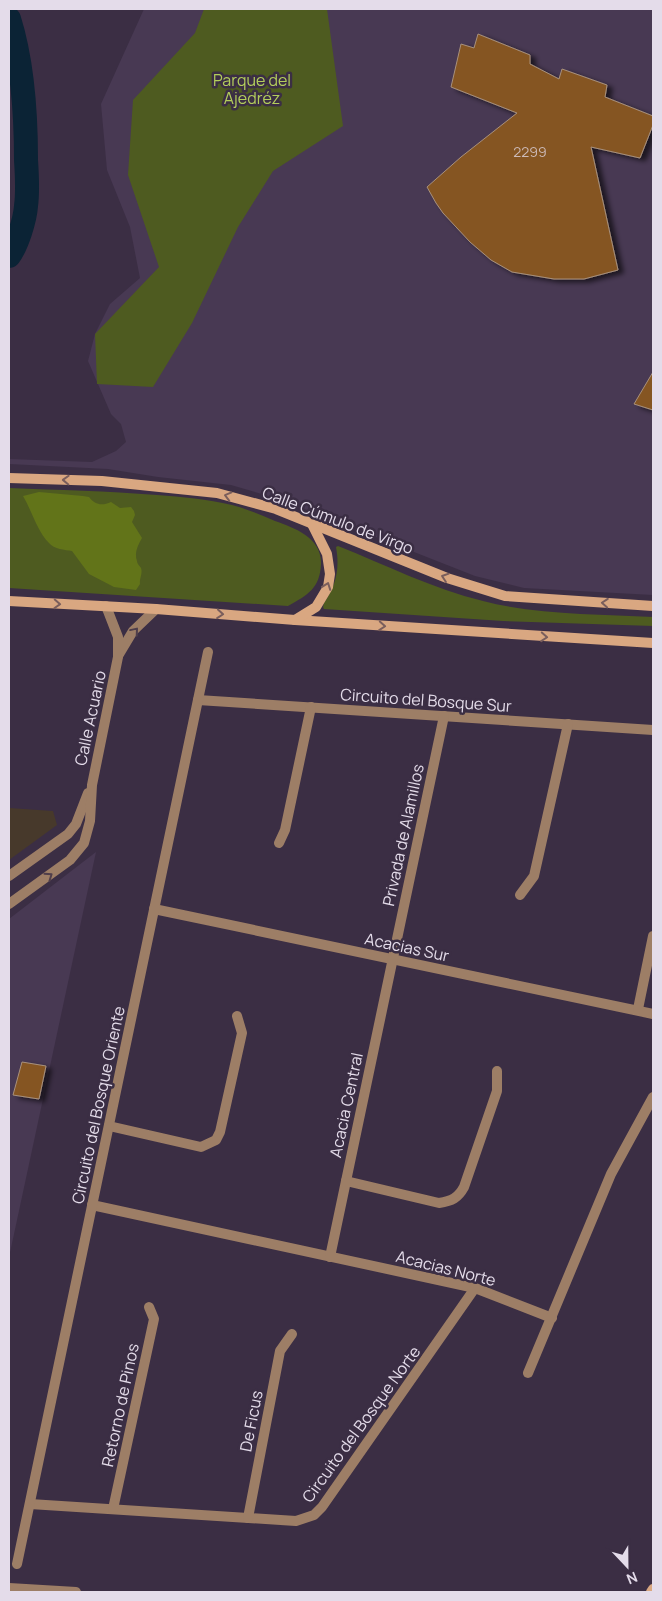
<svg xmlns="http://www.w3.org/2000/svg" width="662" height="1601" viewBox="0 0 662 1601" font-family="Manrope,sans-serif">
	<style>
		.built { fill: #483953 }
		.medical { fill: #47392b }
		.green { fill: #4e5b20 }
		.forest { fill: #627419 }
		.lines { fill: none; stroke-linecap: round; stroke-linejoin: round }
		.river { stroke: #0b2335; stroke-width: 24 }
		.building { fill: #855421; stroke: #a8917c; filter: url(#shadow) }
		.minor { stroke: #9d7e66; stroke-width: 10 }
		.tertiary { stroke: #9d7e66; stroke-width: 10 }
		.secondary { stroke: #d9a781; stroke-width: 10 }
		.oneway { stroke: #7a5e5c }
		.oneway2 { stroke: #4f3e4b }
		.labels { text-anchor: middle; stroke-width: 5; stroke-linejoin: round; paint-order: stroke }
		.number-label { font-size: 14px; fill: #ccbab8 }
		.park-label { font-size: 16px; fill: #b3ce5b; stroke: #3b2e44 }
		.street-label { font-size: 16px; fill: #e4dcea; stroke: #3b2e44 }
	</style>
	<defs>
		<filter id="shadow"><feDropShadow dx="5.5" dy="3" stdDeviation="2.5" flood-color="#0009"/></filter>
	</defs>
	<rect width="100%" height="100%" fill="#3b2e44"/>
	<!-- built -->
	<g class="built">
		<polygon points="144,9 653,9 653,595 524,588 475,576 282,500 231,485 158,477 108,469 9,464 9,459 92,462 116,451 126,442 121,424 111,414 88,361 95,334 110,304 140,278 130,227 107,170 101,104"/>
		<polygon points="96,852 14,1234 9,1257 9,919"/>
	</g>
	<!-- medical -->
	<polygon class="medical" points="9,808 53,811 57,825 9,860"/>
	<!-- green -->
	<g class="green">
		<polygon points="204,9 327,9 343,126 273,171 238,227 192,323 153,387 97,384 95,334 159,267 128,175 133,100 195,33"/>
		<path d="M9,488C58,490 107,491 157,495C182,497 207,499 232,505C247,509 261,515 275,521C295,528 322,538 321,564C320,588 308,595 288,606L9,588Z"/>
		<path d="M338,546C386,565 433,589 483,601C536,615 598,614 653,617V626L503,621L324,609L323,607L324,603C336,585 340,569 336,547Z"/>
	</g>
	<!-- forest -->
	<path class="forest" d="M39,492L83,496L89,497C95,505 102,506 111,502L120,508L131,507L134,511L135,515L132,522L142,538C138,545 134,553 137,561C137,564 140,566 141,568C143,574 139,579 140,584L136,590L114,587L89,574L72,551C65,550 54,549 49,543C37,531 32,511 23,496Z"/>
	<g class="lines">
		<!-- river -->
		<path class="river" d="M9,19C22,60 26,116 26,160C27,175 28,191 26,206C25,220 17,245 9,256"/>
	</g>
	<!-- building -->
	<g class="building">
		<polygon points="478,34 530,55 530,64 559,79 562,69 607,85 605,97 653,116 653,125 640,158 591,147 618,270 584,279 554,279 512,272 491,260 470,242 443,213 436,203 427,187 461,157 517,113 451,87 461,44 474,48"/>
		<polygon points="653,372 653,410 634,404"/>
		<polygon points="22,1062 46,1066 39,1099 13,1095"/>
	</g>
	<g class="lines">
		<!-- minor -->
		<g class="minor">
			<polyline points="198,700 653,730"/>
			<polyline points="279,843 285,830 311,707"/>
			<polyline points="520,895 534,876 568,724"/>
			<polyline points="154,909 653,1014"/>
			<polyline points="638,1009 653,936"/>
			<polyline points="109,1126 201,1147 216,1140 220,1132 242,1033 237,1016"/>
			<path d="M346,1181L439,1203C452,1201 458,1198 464,1187L497,1091V1071"/>
			<polyline points="92,1205 475,1288 552,1318"/>
			<polyline points="330,1257 444,716"/>
			<polyline points="528,1373 611,1174 653,1097"/>
			<polyline points="30,1504 296,1521 314,1515 322,1507 475,1288"/>
			<polyline points="113,1509 154,1319 149,1307"/>
			<polyline points="248,1518 280,1351 292,1334"/>
			<polyline points="17,1564 208,652"/>
		</g>
		<!-- tertiary -->
		<g class="tertiary">
			<polyline points="118,656 133,631 156,609"/>
			<polyline points="9,876 68,834 76,824 88,793"/>
			<polyline points="9,904 70,860 84,843 90,821 92,785 118,657 118,637 106,606"/>
			<polyline points="9,1588 76,1592"/>
		</g>
		<!-- secondary -->
		<g class="secondary">
			<polyline points="9,478 102,481 217,493 276,509 447,578 505,596 653,606"/>
			<polyline points="9,601 156,609 295,620 653,643"/>
			<polyline points="295,620 316,607 328,587 330,574 327,554 312,524"/>
			<polyline points="651,1592 653,1589"/>
		</g>
	</g>
	<!-- one-way arrows -->
	<defs><path id="oneway-chevron" d="M-2-3.5L2.5 0L-2 3.5" fill="none" stroke-width="1.6" stroke-linecap="round" stroke-linejoin="round" transform="scale(1.25)"/></defs>
	<g class="oneway">
		<use href="#oneway-chevron" transform="translate(66 480) rotate(-178)"/>
		<use href="#oneway-chevron" transform="translate(228 496) rotate(-165)"/>
		<use href="#oneway-chevron" transform="translate(445 577) rotate(-161)"/>
		<use href="#oneway-chevron" transform="translate(327 586) rotate(-70)"/>
		<use href="#oneway-chevron" transform="translate(605 603) rotate(-176)"/>
		<use href="#oneway-chevron" transform="translate(57 604) rotate(3)"/>
		<use href="#oneway-chevron" transform="translate(220 614) rotate(5)"/>
		<use href="#oneway-chevron" transform="translate(382 626) rotate(4)"/>
		<use href="#oneway-chevron" transform="translate(544 637) rotate(4)"/>
	</g>
	<g class="oneway2">
		<use href="#oneway-chevron" transform="translate(135 631) rotate(-50)"/>
		<use href="#oneway-chevron" transform="translate(49 876) rotate(-35)"/>
	</g>
	<g class="labels">
		<!-- number labels -->
		<g class="number-label">
			<text x="530" y="157">2299</text>
		</g>
		<!-- park labels -->
		<g class="park-label">
			<text x="252" y="86">Parque del<tspan x="252" dy="18">Ajedréz</tspan></text>
		</g>
		<!-- street labels -->
		<g class="street-label">
			<text transform="translate(338 520) rotate(21)" y="6">Calle Cúmulo de Virgo</text>
			<text transform="translate(426 700) rotate(4)" y="6">Circuito del Bosque Sur</text>
			<text transform="translate(90 718) rotate(-78)" y="6">Calle Acuario</text>
			<text transform="translate(403 835) rotate(-78)" y="6">Privada de Alamillos</text>
			<text transform="translate(407 947) rotate(12)" y="6">Acacias Sur</text>
			<text transform="translate(98 1105) rotate(-78)" y="6">Circuito del Bosque Oriente</text>
			<text transform="translate(346 1105) rotate(-78)" y="6">Acacia Central</text>
			<text transform="translate(446 1268) rotate(14)" y="6">Acacias Norte</text>
			<text transform="translate(120 1405) rotate(-78)" y="6">Retorno de Pinos</text>
			<text transform="translate(251 1421) rotate(-79)" y="6">De Ficus</text>
			<text transform="translate(361 1424) rotate(-54)" y="6">Circuito del Bosque Norte</text>
		</g>
	</g>
	<!-- border -->
	<rect width="662" height="1601" fill="none" stroke="#e4dcea" stroke-width="20"/>
	<!-- north arrow -->
	<g transform="translate(627 1566) rotate(158)" stroke="#3b2e44" stroke-width="4" paint-order="stroke">
	<path d="M0-4L9 19L0 12L-9 19Z" fill="#e4dcea"/>
	<text y="-8" font-size="14" font-weight="bold" text-anchor="middle" fill="#e4dcea">N</text>
	</g>
</svg>
